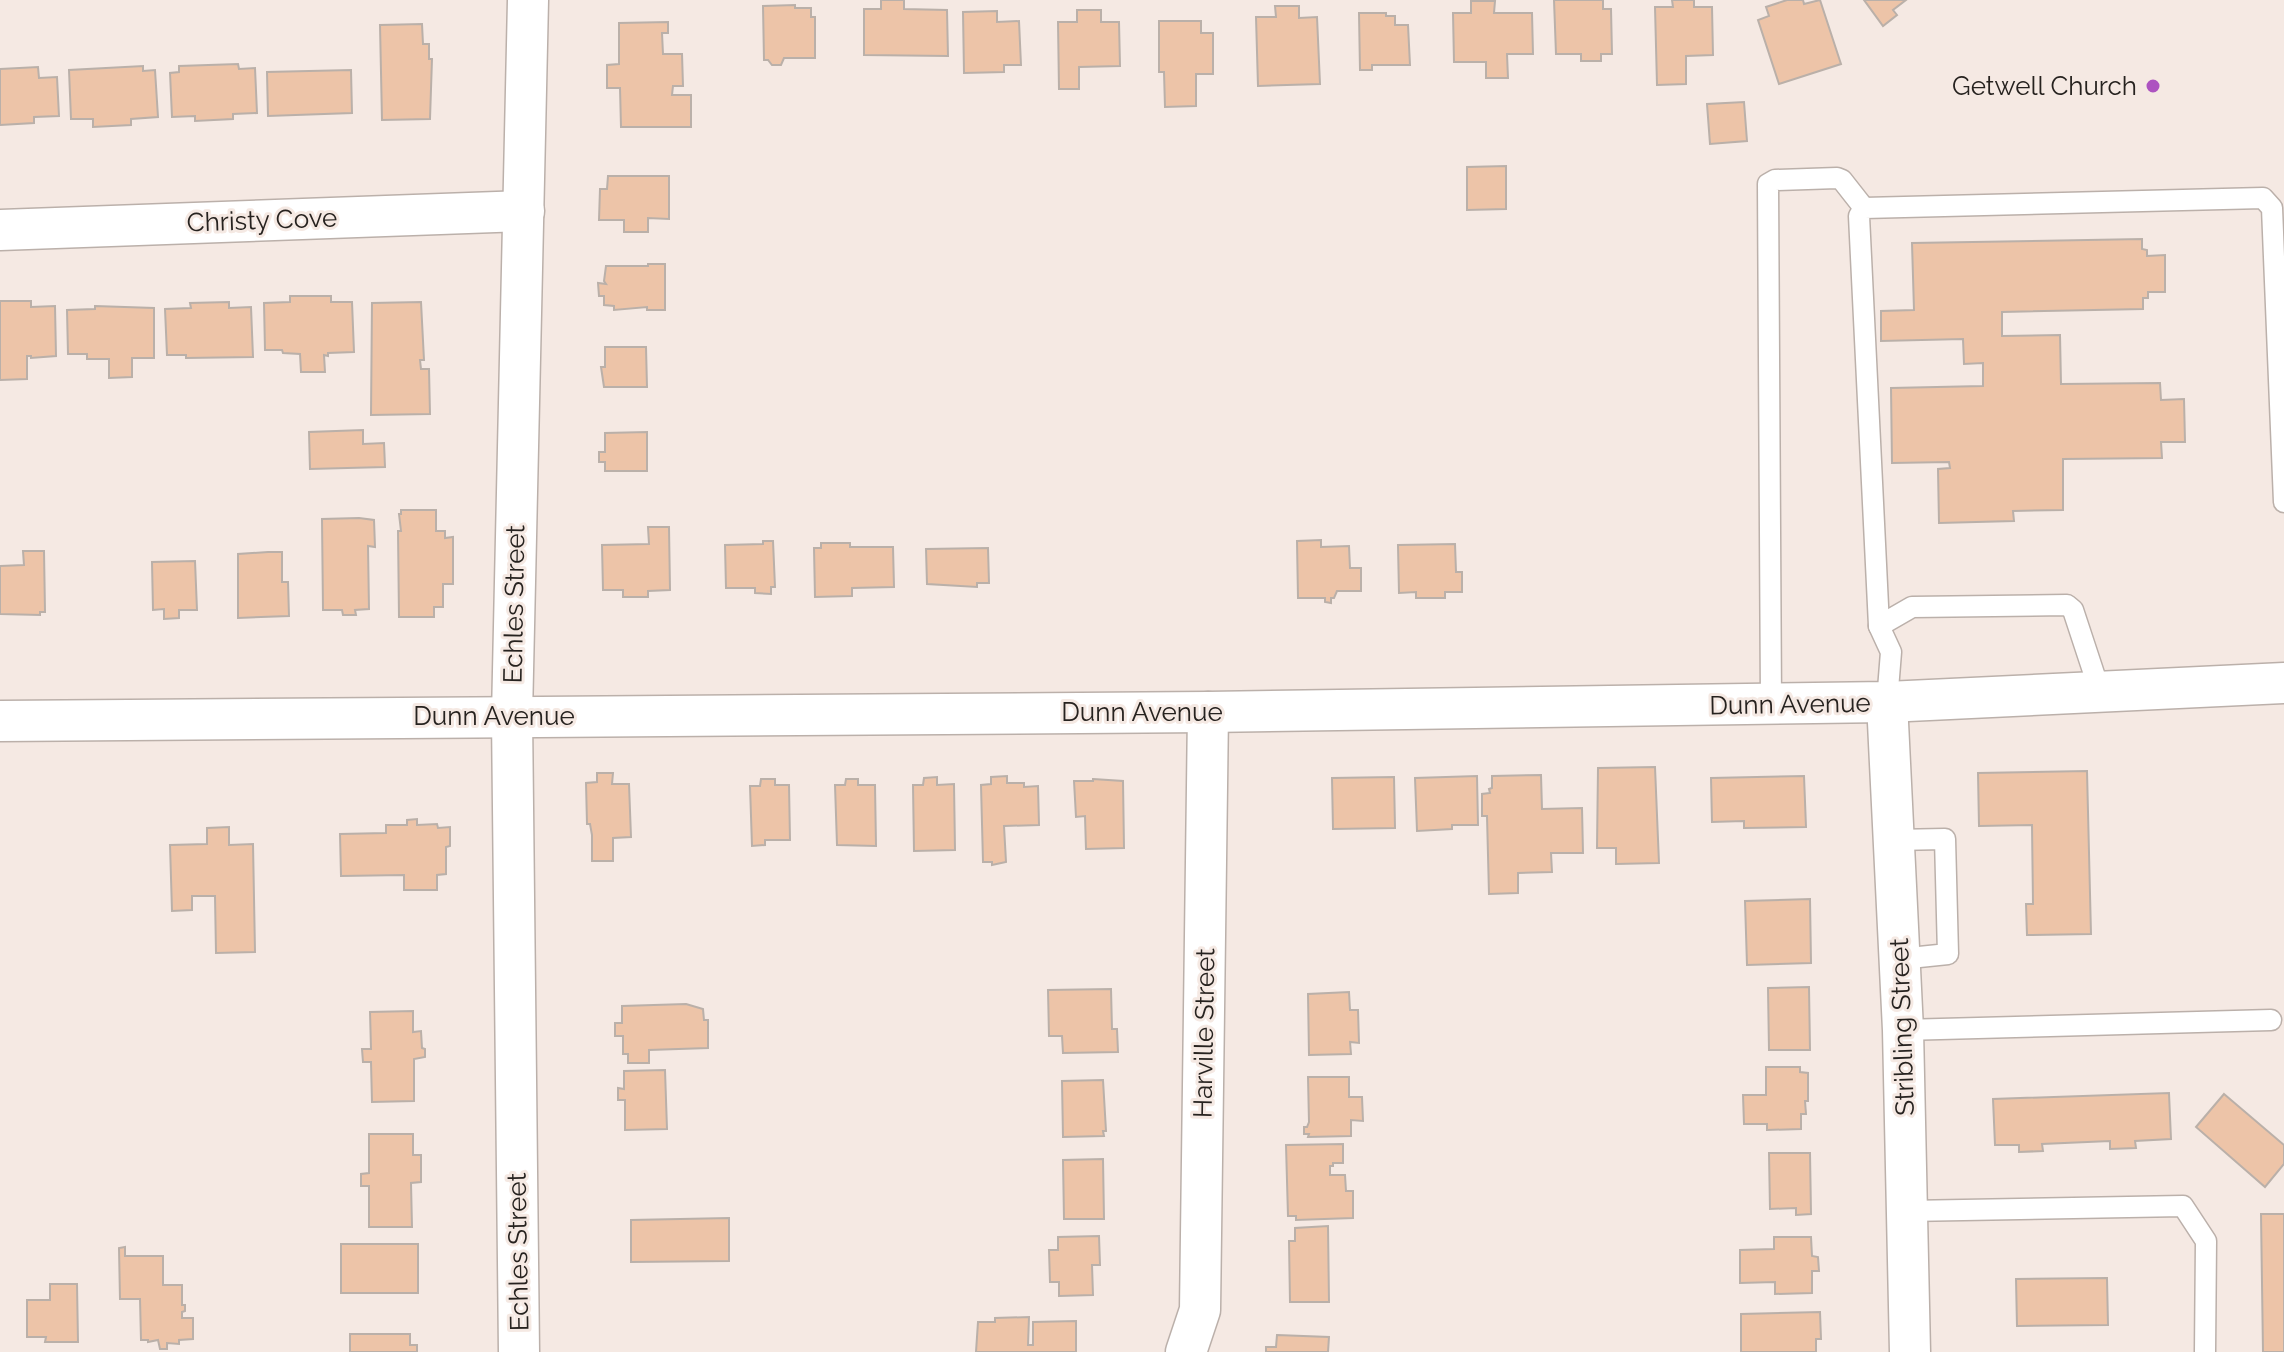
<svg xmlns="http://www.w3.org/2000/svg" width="2284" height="1352" viewBox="0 0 2284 1352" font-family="Raleway,sans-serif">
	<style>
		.building { fill: #edc4a8; stroke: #bab0a9; stroke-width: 2 }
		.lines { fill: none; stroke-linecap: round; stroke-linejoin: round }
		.service-casing { stroke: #bbb0aa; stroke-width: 23 }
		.minor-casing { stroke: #bbb0aa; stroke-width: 43 }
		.service { stroke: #fff; stroke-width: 20 }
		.minor { stroke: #fff; stroke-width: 40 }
		.poi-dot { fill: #ad53c0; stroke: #f5e9e3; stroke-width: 3 }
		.labels { text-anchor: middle; stroke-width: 6; stroke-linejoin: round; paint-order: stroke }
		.poi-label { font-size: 26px; fill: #26221f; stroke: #f5e9e3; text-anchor: end }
		.street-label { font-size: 26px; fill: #26221f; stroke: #f5e9e3 }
	</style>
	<rect width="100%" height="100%" fill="#f5e9e3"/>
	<!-- building -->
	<g class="building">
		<polygon points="881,0 904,0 904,9 947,10 948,56 864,55 864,9 881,9"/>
		<polygon points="1554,0 1603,0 1603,9 1611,9 1612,54 1601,54 1601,61 1581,61 1581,54 1556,54"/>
		<polygon points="1672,0 1694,0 1694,7 1712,7 1713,55 1686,56 1686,84 1657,85 1655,7 1673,7"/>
		<polygon points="1787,0 1803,0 1804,4 1820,0 1841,64 1779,84 1758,20 1769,16 1766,7"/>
		<polygon points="1864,0 1906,0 1893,10 1897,15 1883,26"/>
		<polygon points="1471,1 1495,1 1494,13 1532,13 1533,54 1507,54 1508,78 1486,78 1486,62 1454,62 1453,13 1471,13"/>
		<polygon points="795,5 795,8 811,8 811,17 815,17 815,58 784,58 781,65 772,65 768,60 764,60 763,6"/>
		<polygon points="1275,6 1299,6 1299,18 1317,17 1320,84 1258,86 1256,17 1276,17"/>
		<polygon points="1077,10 1101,10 1101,22 1119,22 1120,66 1079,67 1079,89 1059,89 1058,22 1077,22"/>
		<polygon points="997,11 997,22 1019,21 1021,65 1004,65 1004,72 964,73 963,12"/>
		<polygon points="1359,13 1386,13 1386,16 1395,16 1395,25 1408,25 1410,65 1372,65 1372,70 1360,70"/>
		<polygon points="1159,21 1201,21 1201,33 1213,33 1213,74 1196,74 1196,106 1165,107 1164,72 1159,72"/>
		<polygon points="668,22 668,33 662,33 663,54 682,54 683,86 673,86 672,95 691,95 691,127 621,127 620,88 607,88 607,65 619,64 619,23"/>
		<polygon points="422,24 423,44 429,44 429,59 432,59 430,119 382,120 380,25"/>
		<polygon points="238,64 239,69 255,68 257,113 233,114 233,119 195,121 195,116 172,117 170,73 179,72 179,66"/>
		<polygon points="143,66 143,71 155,70 158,117 131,119 131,125 93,127 93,119 71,119 69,70"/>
		<polygon points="38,67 39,78 57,77 59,116 34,117 34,123 0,125 0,69"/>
		<polygon points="351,70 352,113 268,116 267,72"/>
		<polygon points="1744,102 1747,141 1710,144 1707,104"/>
		<polygon points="1506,166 1506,209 1467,210 1467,167"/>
		<polygon points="608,176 669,176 669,219 648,218 648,232 624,232 624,220 599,220 600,189 607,189"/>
		<polygon points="2142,239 2142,249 2147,250 2147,256 2165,255 2165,292 2148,292 2148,298 2143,298 2143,309 2002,312 2002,336 2060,335 2061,384 2160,383 2161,400 2184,399 2185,442 2161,442 2162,458 2063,459 2063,510 2013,511 2014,521 1939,523 1938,469 1950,468 1949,462 1892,463 1891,388 1983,386 1983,363 1964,364 1963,339 1881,341 1881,311 1914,310 1912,243"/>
		<polygon points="648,264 665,264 665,310 647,310 647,307 614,310 614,306 604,305 604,296 599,296 598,283 606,284 604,281 606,266 648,266"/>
		<polygon points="290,296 331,296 331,302 352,302 354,352 328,353 328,356 324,355 325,372 301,372 300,354 283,353 282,350 265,350 264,303 290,302"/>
		<polygon points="0,301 31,301 31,307 55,306 56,356 31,358 31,356 27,356 27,379 0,380"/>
		<polygon points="229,302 229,308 251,307 253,357 186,358 186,355 167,355 165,309 191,308 190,303"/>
		<polygon points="421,302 424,360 420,360 421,369 429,369 430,414 371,415 372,303"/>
		<polygon points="95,306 154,308 154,358 132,358 132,377 109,378 109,359 87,359 87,354 68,354 67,310 95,309"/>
		<polygon points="605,347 646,347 647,387 604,387 601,367 605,367"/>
		<polygon points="363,430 363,444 384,443 385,467 310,469 309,432"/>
		<polygon points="647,432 647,471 605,471 605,462 599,462 599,452 605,452 605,433"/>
		<polygon points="401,510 436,510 436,531 445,531 445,538 453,537 453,584 443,584 443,607 434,607 434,617 399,617 398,531 401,531 399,514 401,514"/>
		<polygon points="359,518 374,520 375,547 368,546 369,609 355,610 356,615 343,615 342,610 323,610 322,519"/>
		<polygon points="648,527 669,527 670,590 648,591 648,597 623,597 623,590 603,590 602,545 649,544"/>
		<polygon points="1321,540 1321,547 1349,546 1350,568 1361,568 1361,591 1337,591 1334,598 1331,598 1331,603 1325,602 1325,598 1298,598 1297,541"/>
		<polygon points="763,541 773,541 775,587 771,587 771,594 755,593 755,588 726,588 725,545 763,544"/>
		<polygon points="821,543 850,543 850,547 893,547 894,587 852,588 852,596 815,597 814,548 821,548"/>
		<polygon points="1455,544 1456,572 1462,572 1462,592 1445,592 1445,598 1416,598 1416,592 1399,593 1398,545"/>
		<polygon points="988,548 989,583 977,583 977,587 927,584 926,549"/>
		<polygon points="23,551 44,551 45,612 40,612 40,615 0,614 0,566 24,565"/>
		<polygon points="268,552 282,552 282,582 288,582 289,616 238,618 238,554"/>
		<polygon points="195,561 197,610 179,610 179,618 164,619 164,609 153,610 152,562"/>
		<polygon points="1655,767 1659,863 1616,864 1616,848 1597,848 1598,768"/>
		<polygon points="2087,771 2091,934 2027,935 2026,904 2033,904 2032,825 1979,826 1978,773"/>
		<polygon points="597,773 613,773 612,784 629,784 631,837 613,838 613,861 592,861 592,835 590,824 587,824 586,783 597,782"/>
		<polygon points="1541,775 1542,809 1582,808 1583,853 1551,853 1552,872 1518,873 1518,893 1489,894 1487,816 1482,816 1482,794 1490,793 1489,789 1492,788 1492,776"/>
		<polygon points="1007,776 1007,783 1024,783 1024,787 1038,786 1039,825 1004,826 1006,862 992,865 992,862 983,862 981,785 991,784 991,777"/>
		<polygon points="1477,776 1478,825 1452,825 1452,829 1417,831 1415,778"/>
		<polygon points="1804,776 1806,827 1744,828 1744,821 1712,822 1711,778"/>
		<polygon points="937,777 937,785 954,784 955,850 914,851 913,785 923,785 924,778"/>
		<polygon points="1394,777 1395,828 1333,829 1332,778"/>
		<polygon points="761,779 775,779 775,785 789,785 790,840 765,840 765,845 752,846 750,786 760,786"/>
		<polygon points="846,779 858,779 858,785 875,785 876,846 837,845 835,785 845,785"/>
		<polygon points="1093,779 1123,781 1124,848 1086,849 1085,816 1076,817 1074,781 1093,781"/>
		<polygon points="417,819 417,825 437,824 438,828 450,827 450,846 446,847 446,874 437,875 437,890 404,890 404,875 341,876 340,834 386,833 386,825 407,825 407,820"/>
		<polygon points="229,827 229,845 253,844 255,952 216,953 215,896 192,896 192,910 172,911 170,845 207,844 207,828"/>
		<polygon points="1810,899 1811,963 1747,965 1745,901"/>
		<polygon points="1809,987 1810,1050 1769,1050 1768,988"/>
		<polygon points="1111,989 1112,1029 1117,1029 1118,1052 1063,1053 1062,1036 1049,1036 1048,990"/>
		<polygon points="1349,992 1350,1010 1358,1010 1359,1043 1350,1042 1351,1054 1309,1055 1308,994"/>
		<polygon points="686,1004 703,1009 704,1020 708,1020 708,1048 649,1050 649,1063 628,1063 628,1054 623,1054 623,1036 615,1036 615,1023 622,1023 622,1006"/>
		<polygon points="413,1011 413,1032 421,1031 422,1048 425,1049 425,1057 414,1059 414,1101 372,1102 371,1062 363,1062 362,1049 371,1049 370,1012"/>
		<polygon points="1766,1067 1800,1067 1800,1072 1808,1073 1808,1101 1805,1101 1806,1114 1801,1114 1801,1129 1767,1130 1767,1124 1744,1124 1743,1095 1766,1095"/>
		<polygon points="665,1070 667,1129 625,1130 625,1100 618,1100 618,1088 624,1089 624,1071"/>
		<polygon points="1308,1077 1349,1077 1349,1097 1362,1097 1363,1121 1351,1120 1351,1136 1308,1137 1309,1134 1304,1134 1304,1127 1307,1127 1309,1122"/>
		<polygon points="1103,1080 1106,1131 1103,1131 1104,1136 1063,1137 1062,1081"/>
		<polygon points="2169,1093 2171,1139 2135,1141 2136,1148 2110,1149 2110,1141 2042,1144 2043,1151 2019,1152 2019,1145 1995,1145 1993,1099"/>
		<polygon points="2224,1094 2284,1145 2284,1164 2265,1187 2196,1127"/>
		<polygon points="369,1134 413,1134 413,1155 421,1155 421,1182 411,1183 412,1227 369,1227 369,1186 361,1186 361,1174 369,1173"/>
		<polygon points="1343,1144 1343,1163 1333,1163 1333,1166 1330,1166 1330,1175 1345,1175 1346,1191 1353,1191 1353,1218 1296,1220 1296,1216 1288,1216 1286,1145"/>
		<polygon points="1769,1153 1810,1153 1811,1214 1796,1215 1796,1208 1770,1209"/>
		<polygon points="1103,1159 1104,1219 1064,1219 1063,1160"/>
		<polygon points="2261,1214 2284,1214 2284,1352 2263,1352"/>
		<polygon points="729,1218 729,1261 631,1262 631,1220"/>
		<polygon points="1328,1226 1329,1302 1290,1302 1289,1241 1295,1241 1295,1228"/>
		<polygon points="1099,1236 1100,1265 1092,1265 1093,1295 1059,1296 1059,1282 1050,1282 1049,1250 1058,1250 1058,1237"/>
		<polygon points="1774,1237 1811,1237 1812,1256 1818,1257 1819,1271 1812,1271 1812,1293 1775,1294 1775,1282 1740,1283 1740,1250 1774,1249"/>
		<rect x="341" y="1244" width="77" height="49"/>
		<polygon points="125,1247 125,1256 163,1256 163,1285 182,1285 182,1305 185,1305 185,1311 182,1312 182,1318 193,1318 193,1339 179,1340 179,1344 167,1343 167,1349 160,1349 158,1340 148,1342 148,1340 141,1340 140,1299 120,1299 119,1248"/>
		<polygon points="2107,1278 2108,1325 2017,1326 2016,1279"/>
		<polygon points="50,1284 77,1284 78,1342 45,1342 46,1337 27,1337 27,1300 50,1300"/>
		<polygon points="1820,1312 1821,1339 1816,1339 1816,1352 1741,1352 1741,1314"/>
		<polygon points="1029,1317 1028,1345 1033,1345 1033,1322 1076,1321 1076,1352 976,1352 978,1322 995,1322 995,1318"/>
		<polygon points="350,1334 410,1334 410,1345 417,1345 417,1352 350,1352"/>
		<polygon points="1277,1335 1329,1337 1328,1352 1266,1352 1266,1347 1276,1347"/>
	</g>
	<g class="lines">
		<!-- service casing -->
		<g class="service-casing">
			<g id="service">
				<polyline points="1879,626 1912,607 2067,605 2073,610 2100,692"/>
				<polyline points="1887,702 1891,652 1879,626 1859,216 1864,208 2263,198 2272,208 2284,502"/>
				<polyline points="1771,704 1768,184 1775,180 1837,178 1842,180 1864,208"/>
				<polyline points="1894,840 1945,839 1948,954 1900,959"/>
				<polyline points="1903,1030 2271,1020"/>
				<polyline points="1907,1211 2183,1206 2206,1241 2205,1352"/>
			</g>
		</g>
		<!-- minor casing -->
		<g class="minor-casing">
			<g id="minor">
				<polyline points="0,230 524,211"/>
				<polyline points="1887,702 1903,1030 1910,1352"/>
				<polyline points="0,721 1208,712 1887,702 2284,683"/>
				<polyline points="519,1352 512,716 528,0"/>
				<polyline points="1186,1352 1200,1310 1208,712"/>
			</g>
		</g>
		<!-- service -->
		<use href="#service" class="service"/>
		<!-- minor -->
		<use href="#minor" class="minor"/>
	</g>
	<!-- markers -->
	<circle class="poi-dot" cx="2153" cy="86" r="8"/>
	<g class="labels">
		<!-- poi labels -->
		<g class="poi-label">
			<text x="2137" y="95">Getwell Church</text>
		</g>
		<!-- street labels -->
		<g class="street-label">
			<text transform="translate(262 220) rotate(-2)" y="9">Christy Cove</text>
			<text transform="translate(514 604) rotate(-89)" y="9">Echles Street</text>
			<text transform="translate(1790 704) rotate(-1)" y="9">Dunn Avenue</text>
			<text x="1142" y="721">Dunn Avenue</text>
			<text x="494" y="725">Dunn Avenue</text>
			<text transform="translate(1902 1027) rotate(-92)" y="9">Stribling Street</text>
			<text transform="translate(1204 1033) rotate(-89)" y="9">Harville Street</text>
			<text transform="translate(518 1252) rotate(-91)" y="9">Echles Street</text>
		</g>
	</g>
</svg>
